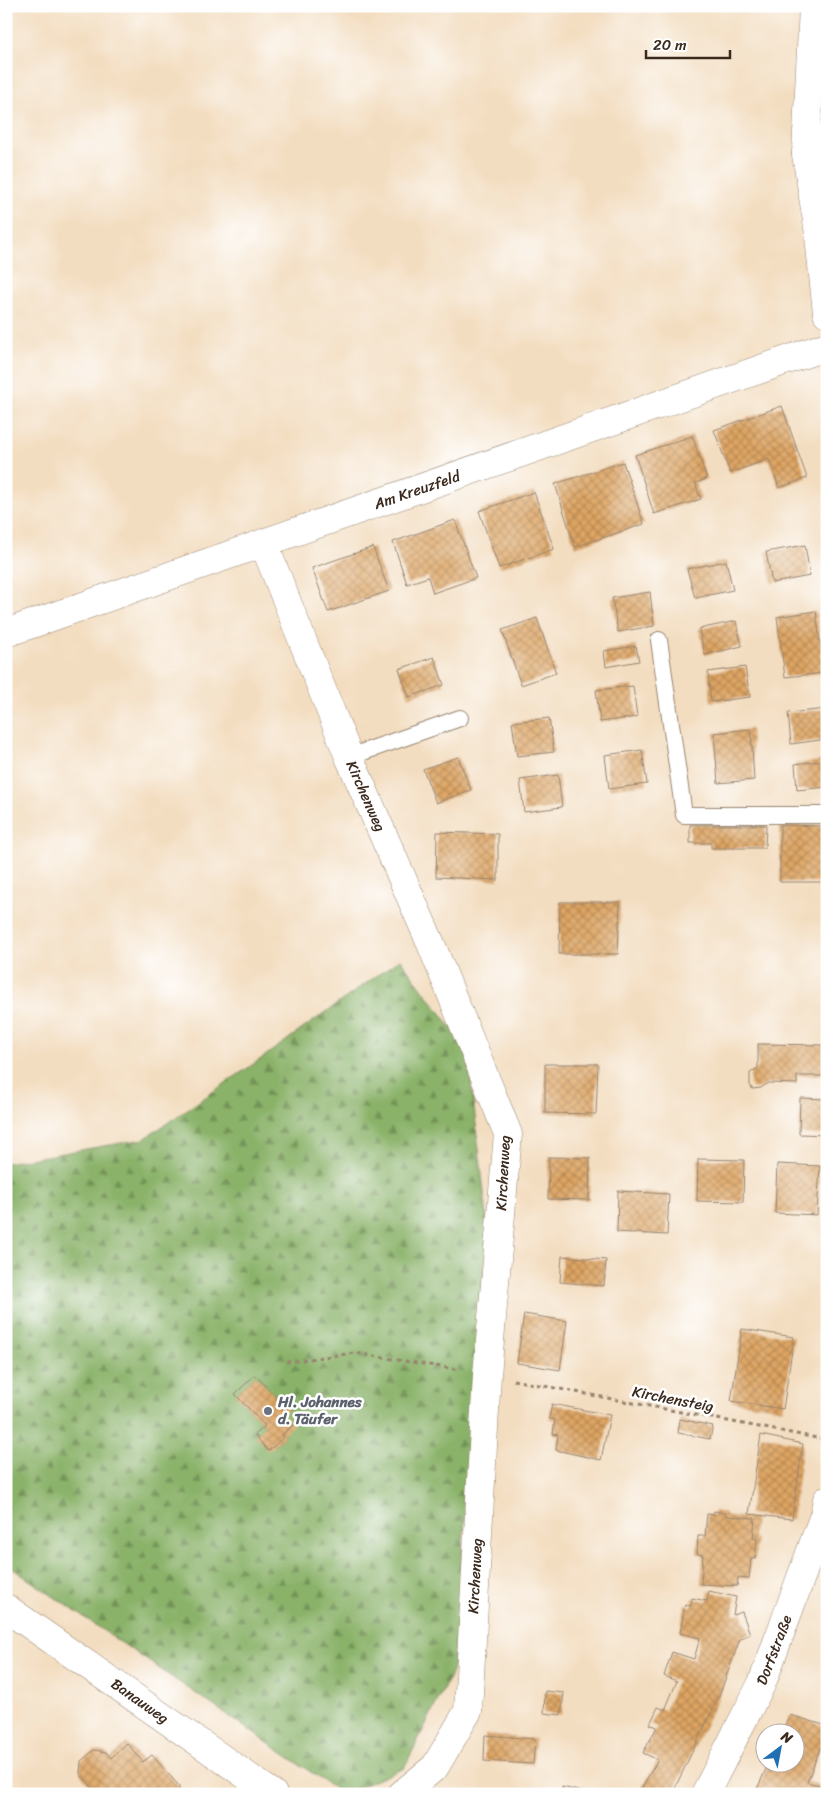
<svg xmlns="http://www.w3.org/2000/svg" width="833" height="1800" viewBox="0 0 833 1800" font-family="Sriracha,sans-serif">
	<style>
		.forest { fill: url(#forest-firs); stroke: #626e44 }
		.building { fill: url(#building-cross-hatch) }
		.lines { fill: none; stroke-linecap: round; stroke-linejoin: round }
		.service-casing { stroke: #97846f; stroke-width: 18 }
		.minor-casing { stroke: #97846f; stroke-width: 29 }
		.tertiary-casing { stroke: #97846f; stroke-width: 29 }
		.path { stroke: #97846f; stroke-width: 3; stroke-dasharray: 4 4; stroke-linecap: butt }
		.service { stroke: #fff; stroke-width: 16 }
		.minor { stroke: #fff; stroke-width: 28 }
		.tertiary { stroke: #fff; stroke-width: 28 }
		.worship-dot { fill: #6b7280; stroke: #fff; stroke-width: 2 }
		.labels { text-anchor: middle; stroke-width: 5; stroke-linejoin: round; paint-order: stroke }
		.street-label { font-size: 15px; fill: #3b2a1e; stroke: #fff }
		.worship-label { font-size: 15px; font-weight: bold; fill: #5b616d; stroke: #fff; text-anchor: start }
	</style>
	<defs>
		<pattern id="forest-firs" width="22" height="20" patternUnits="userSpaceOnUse" patternTransform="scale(1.25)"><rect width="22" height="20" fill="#8ab269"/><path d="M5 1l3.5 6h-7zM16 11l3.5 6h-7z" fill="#729156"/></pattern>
		<pattern id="building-cross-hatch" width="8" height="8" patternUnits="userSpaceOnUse" patternTransform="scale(1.25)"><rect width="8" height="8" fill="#dea563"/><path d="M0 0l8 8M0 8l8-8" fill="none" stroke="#b58751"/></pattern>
	</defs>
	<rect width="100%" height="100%" fill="#fff"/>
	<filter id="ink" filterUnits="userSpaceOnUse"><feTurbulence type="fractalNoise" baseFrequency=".02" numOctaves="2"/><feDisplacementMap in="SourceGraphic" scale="10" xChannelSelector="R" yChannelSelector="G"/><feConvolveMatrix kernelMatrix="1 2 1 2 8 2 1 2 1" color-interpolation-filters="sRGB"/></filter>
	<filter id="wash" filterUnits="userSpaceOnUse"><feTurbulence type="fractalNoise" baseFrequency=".0096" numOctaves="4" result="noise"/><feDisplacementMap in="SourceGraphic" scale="20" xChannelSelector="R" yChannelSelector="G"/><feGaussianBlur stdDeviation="1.12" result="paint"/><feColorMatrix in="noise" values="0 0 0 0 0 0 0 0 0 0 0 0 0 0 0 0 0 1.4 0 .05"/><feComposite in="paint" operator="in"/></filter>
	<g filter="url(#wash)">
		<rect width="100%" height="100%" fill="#f3ddc0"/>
		<!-- forest -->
		<polygon class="forest" points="400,959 467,1048 488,1226 453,1670 404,1768 343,1794 6,1564 6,1163 144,1139 258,1061"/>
		<g id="blocks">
			<!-- building -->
			<g class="building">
				<polygon points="782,406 807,478 779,488 769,459 730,473 714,430"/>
				<polygon points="692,436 707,479 695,483 701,499 654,514 635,455"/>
				<polygon points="623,462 644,524 575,547 555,484"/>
				<polygon points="534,492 554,549 499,568 479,511"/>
				<polygon points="455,520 476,578 433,593 428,577 407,584 393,542"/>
				<polygon points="805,545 810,576 772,583 766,552"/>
				<polygon points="373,547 389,591 328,612 312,568"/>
				<polygon points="726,561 733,590 695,598 687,569"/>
				<polygon points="650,592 654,626 618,632 612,598"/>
				<polygon points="816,611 824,673 785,677 777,617"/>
				<polygon points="537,618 556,673 521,685 502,630"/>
				<polygon points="736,621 742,646 705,655 699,629"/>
				<polygon points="636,646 639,661 606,667 604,651"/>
				<polygon points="434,657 444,685 409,697 399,669"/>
				<polygon points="745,667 750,697 711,702 708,672"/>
				<polygon points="633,686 637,717 600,722 596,690"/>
				<polygon points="827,709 827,739 791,744 788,713"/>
				<polygon points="549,718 554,752 517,756 512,722"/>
				<polygon points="751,729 754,780 718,783 714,733"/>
				<polygon points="642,750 647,784 609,789 605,755"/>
				<polygon points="458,757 471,790 436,803 423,769"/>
				<polygon points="827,760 827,787 797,790 795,764"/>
				<polygon points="558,775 562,807 524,812 520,780"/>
				<polygon points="690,825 766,825 765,848 711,848 711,843 690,843"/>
				<polygon points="780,825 827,826 827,882 780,882"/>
				<polygon points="437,832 498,834 498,880 436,877"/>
				<polygon points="560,902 620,902 618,954 559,954"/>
				<polygon points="758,1044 824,1045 824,1076 797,1076 797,1084 768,1083 761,1088 752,1089 750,1085 750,1073 758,1068"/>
				<polygon points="545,1064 598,1064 596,1114 545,1113"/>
				<polygon points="800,1098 827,1099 827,1135 799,1134"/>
				<polygon points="549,1157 590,1158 589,1200 548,1199"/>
				<polygon points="698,1159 744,1160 743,1202 697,1201"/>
				<polygon points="777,1164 820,1166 817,1215 775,1213"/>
				<polygon points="618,1191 669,1194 667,1235 617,1232"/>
				<polygon points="562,1256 606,1260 604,1286 560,1282"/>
				<polygon points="524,1314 567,1321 560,1370 517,1363"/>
				<polygon points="742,1329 794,1337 783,1409 731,1401"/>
				<polygon points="255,1375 288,1409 283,1414 293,1425 282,1435 284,1437 268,1451 255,1435 265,1426 235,1394"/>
				<polygon points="552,1404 610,1415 601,1460 556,1450 558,1435 553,1434 555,1420 549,1418"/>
				<polygon points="680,1419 713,1426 710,1439 678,1433"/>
				<polygon points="761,1435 803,1444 792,1519 749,1514"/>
				<polygon points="714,1511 726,1513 726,1516 755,1518 753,1538 757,1539 755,1559 751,1559 749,1579 738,1578 737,1586 701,1584 703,1555 697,1554 698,1536 705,1536 707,1514 714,1515"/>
				<polygon points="709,1591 736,1597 733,1615 742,1612 750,1634 740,1639 719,1696 672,1794 638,1794 658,1760 643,1753 657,1727 650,1724 658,1707 665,1710 677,1681 664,1676 672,1652 694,1659 700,1638 680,1633 685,1604 691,1606 692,1598 707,1601"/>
				<polygon points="545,1691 564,1693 561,1715 544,1713"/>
				<polygon points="790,1715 827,1726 827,1747 821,1746 807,1782 827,1787 827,1794 755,1794 769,1762 796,1762 796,1732 782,1732"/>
				<polygon points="485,1735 535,1739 533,1764 484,1761"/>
				<polygon points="127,1743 143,1762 152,1755 179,1786 179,1792 177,1794 163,1794 161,1791 158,1794 98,1794 80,1774 81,1761 94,1750 106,1752 111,1758"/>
				<polygon points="562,1787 587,1793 587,1794 561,1794"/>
			</g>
		</g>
	</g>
	<g filter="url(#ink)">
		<use href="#blocks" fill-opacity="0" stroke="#97846f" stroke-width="1"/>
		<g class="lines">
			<!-- service casing -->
			<g class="service-casing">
				<g id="service">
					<polyline points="659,640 684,815 827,815"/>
					<polyline points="349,757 460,718"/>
				</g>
			</g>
			<!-- minor casing -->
			<g class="minor-casing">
				<g id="minor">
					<polyline points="806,154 827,156"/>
					<polyline points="264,544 349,757 431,944 508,1134 487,1375 468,1711 435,1767 402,1794"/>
					<polyline points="6,633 827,346"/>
					<polyline points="6,1608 273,1794"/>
				</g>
			</g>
			<!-- tertiary casing -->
			<g class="tertiary-casing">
				<g id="tertiary">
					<polyline points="813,6 806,154 818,227 827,313"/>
					<polyline points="705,1794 762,1683 824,1515 827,1500"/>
				</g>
			</g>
			<!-- path -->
			<g class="path">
				<polyline points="286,1362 355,1353 460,1370"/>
				<polyline points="513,1380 827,1440"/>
			</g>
			<!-- service -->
			<use href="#service" class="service"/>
			<!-- minor -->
			<use href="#minor" class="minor"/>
			<!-- tertiary -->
			<use href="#tertiary" class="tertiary"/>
		</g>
	</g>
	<!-- markers -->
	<circle class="worship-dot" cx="268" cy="1411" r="5"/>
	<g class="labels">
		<!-- street labels -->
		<g class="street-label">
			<text transform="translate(417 490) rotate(-19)" y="5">Am Kreuzfeld</text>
			<text transform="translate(366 796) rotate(66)" y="5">Kirchenweg</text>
			<text transform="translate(503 1173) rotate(-87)" y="5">Kirchenweg</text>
			<text transform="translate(673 1399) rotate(11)" y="5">Kirchensteig</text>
			<text transform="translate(475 1576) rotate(-87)" y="5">Kirchenweg</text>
			<text transform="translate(774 1650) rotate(-69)" y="5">Dorfstraße</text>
			<text transform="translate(140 1701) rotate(35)" y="5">Banauweg</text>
		</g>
		<!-- worship labels -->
		<g class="worship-label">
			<text x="278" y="1407">Hl. Johannes<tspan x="278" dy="17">d. Täufer</tspan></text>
		</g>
	</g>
	<!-- margin -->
	<rect width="833" height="1800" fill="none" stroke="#fff" stroke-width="25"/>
	<!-- north arrow -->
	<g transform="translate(780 1748) rotate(32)"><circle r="24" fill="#ffffff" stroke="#b1aaa5"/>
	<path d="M0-4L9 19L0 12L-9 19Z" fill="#1f6fb2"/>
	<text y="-8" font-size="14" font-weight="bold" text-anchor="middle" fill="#3b2a1e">N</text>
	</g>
	<!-- scale -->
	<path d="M646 50v8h84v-8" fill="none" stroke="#3b2a1e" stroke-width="2.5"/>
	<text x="653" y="50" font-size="15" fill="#3b2a1e" stroke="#ffffff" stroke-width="4" paint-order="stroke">20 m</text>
</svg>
